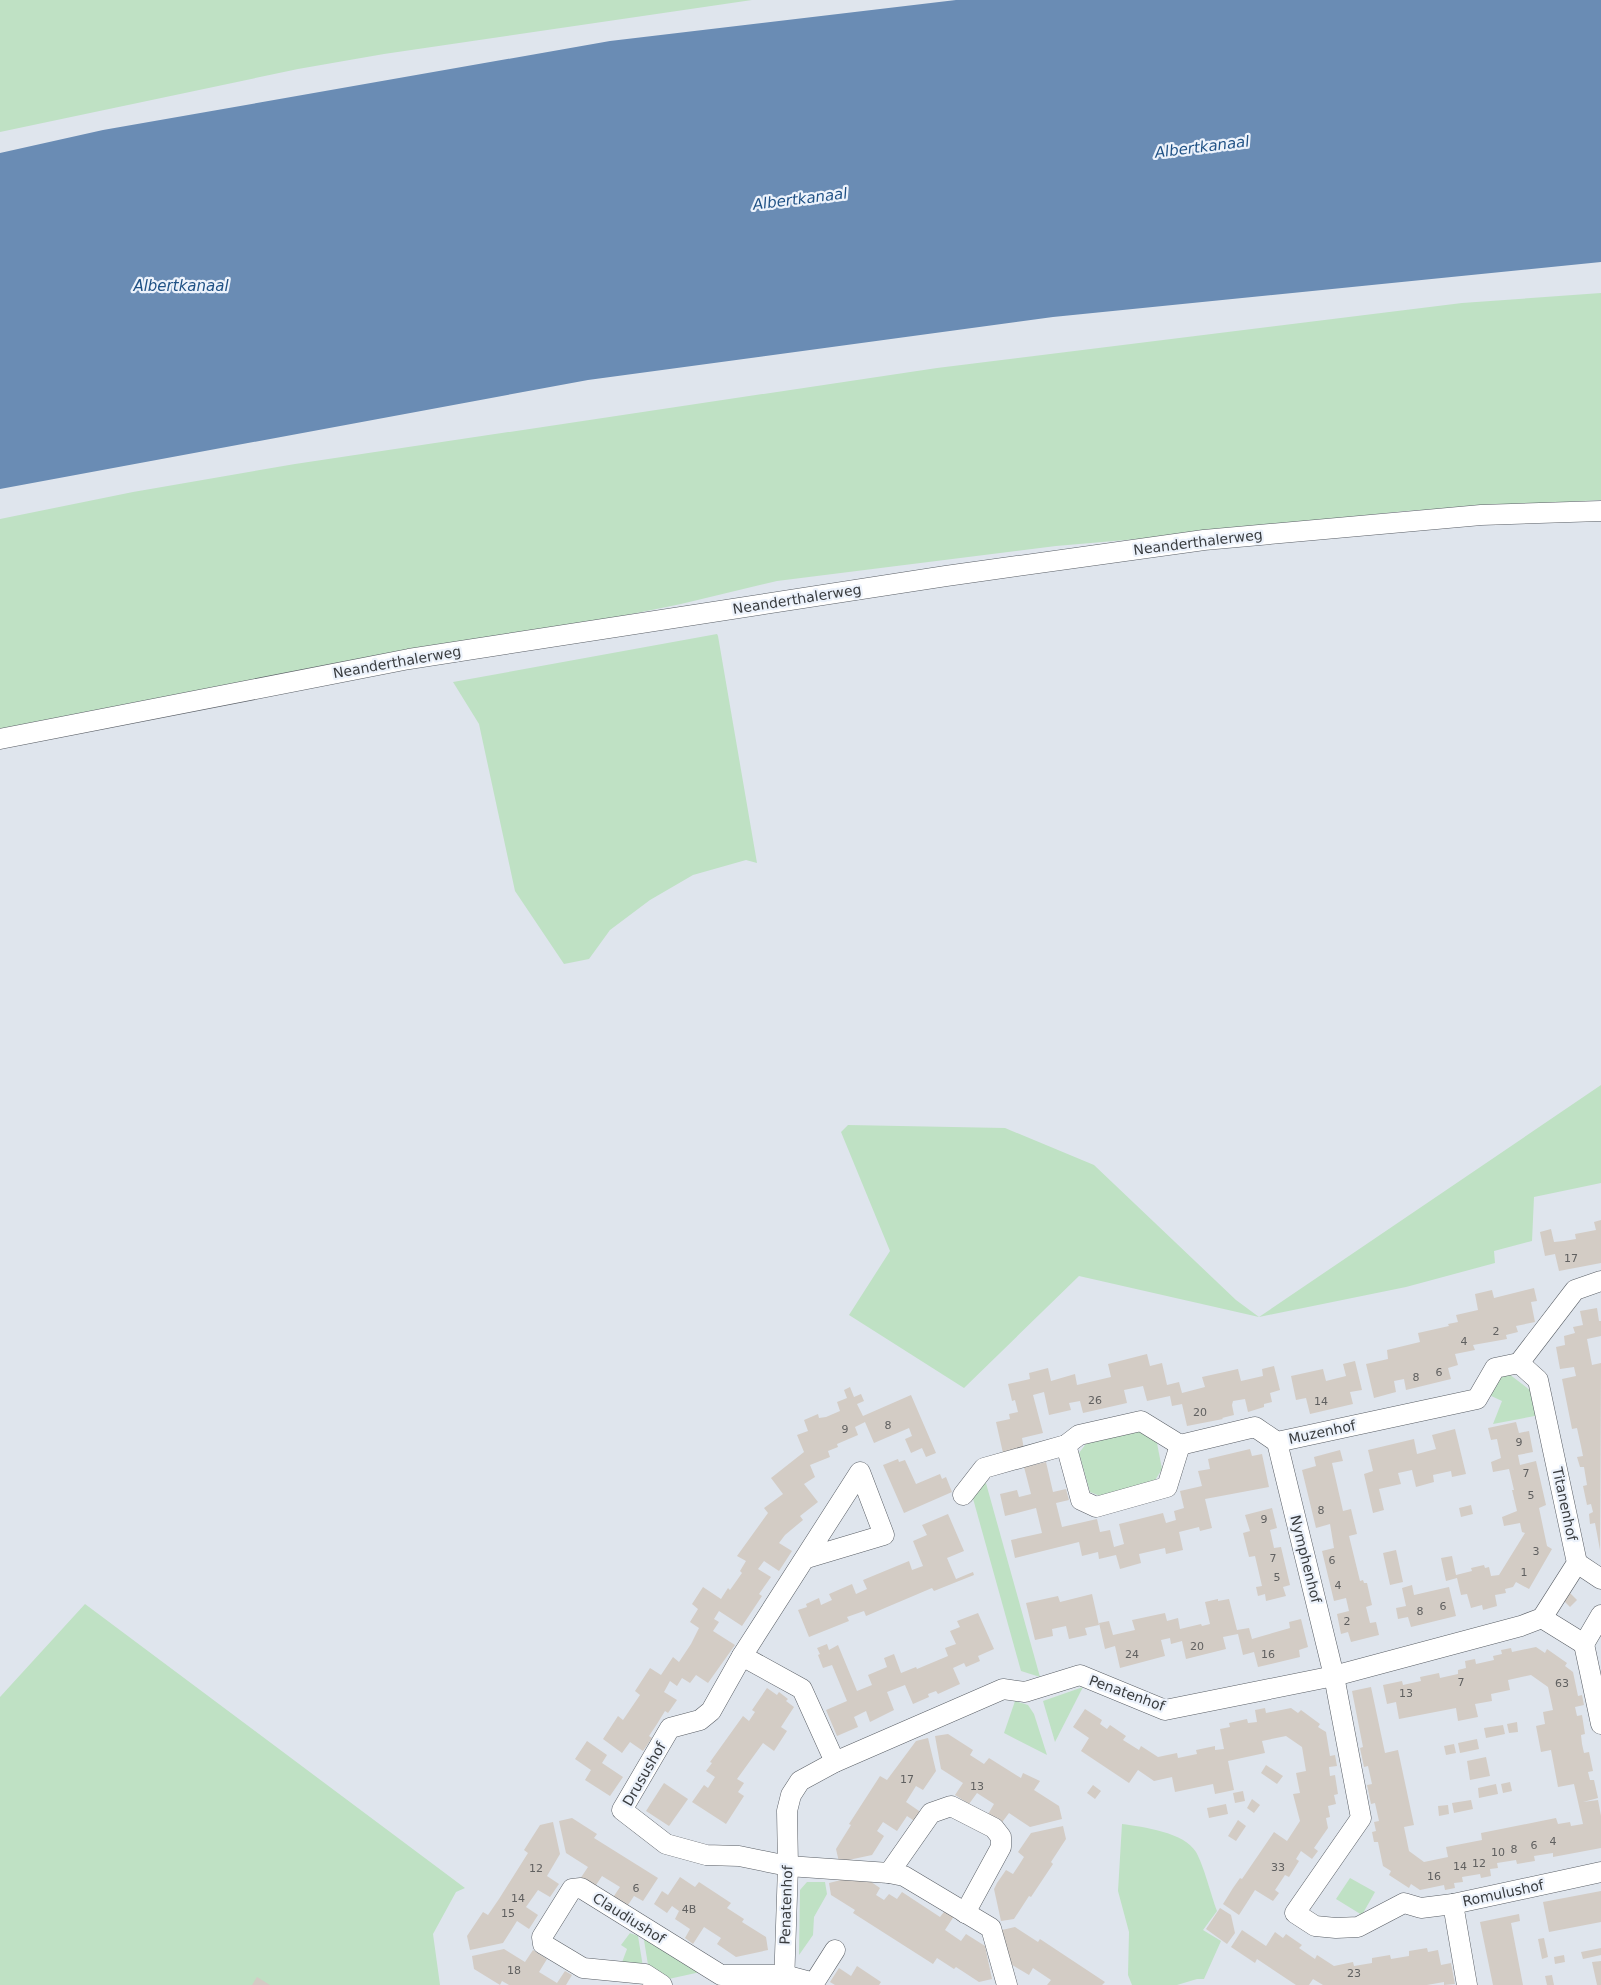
<svg xmlns="http://www.w3.org/2000/svg" width="1601" height="1985" viewBox="0 0 1601 1985" font-family="'DejaVu Sans',sans-serif">
	<style>
		.green { fill: #bfe1c4 }
		.water { fill: #6a8cb4 }
		.building { fill: #d3ccc5 }
		.lines { fill: none; stroke-linecap: round; stroke-linejoin: round }
		.minor-casing { stroke: #595e65; stroke-width: 21 }
		.minor { stroke: #fff; stroke-width: 20 }
		.labels { text-anchor: middle; stroke-width: 4.5; stroke-linejoin: round; paint-order: stroke }
		.number-label { font-size: 11px; fill: #606060 }
		.street-label { font-size: 14px; fill: #393c3f; stroke: #ecf2fb }
		.water-label { font-size: 15px; font-style: italic; fill: #1f5185; stroke: #ecf2fb }
	</style>
	<rect width="100%" height="100%" fill="#dfe5ed"/>
	<!-- green -->
	<g class="green">
		<polygon points="0,0 752,0 384,54 298,69 0,132"/>
		<polygon points="1601,293 1601,500 1405,511 1207,533 1056,546 777,581 681,604 489,643 0,734 0,519 133,492 295,464 937,368 1462,303"/>
		<polygon points="717,634 718,636 757,863 746,860 693,875 650,900 610,930 589,959 564,964 515,891 479,724 453,682"/>
		<polygon points="1601,1085 1601,1183 1534,1197 1532,1241 1494,1251 1495,1263 1406,1287 1259,1317 1079,1276 964,1388 849,1315 890,1251 841,1132 848,1125 1005,1128 1094,1165 1236,1300 1259,1317"/>
		<polygon points="1509,1374 1535,1394 1540,1415 1493,1424 1502,1401 1487,1394 1495,1376"/>
		<polygon points="1141,1430 1156,1438 1162,1469 1154,1482 1100,1496 1090,1492 1079,1453 1088,1441"/>
		<polygon points="984,1476 1040,1677 1021,1671 972,1495"/>
		<polygon points="85,1604 465,1888 456,1892 433,1934 440,1985 0,1985 0,1697"/>
		<polygon points="1083,1687 1055,1742 1043,1701"/>
		<polygon points="1015,1701 1028,1705 1034,1714 1047,1755 1004,1733"/>
		<path d="M1122,1824C1143,1827 1184,1832 1196,1852C1204,1866 1211,1895 1217,1911L1203,1930L1221,1941L1204,1979H1197L1177,1985H1132L1128,1975L1129,1932L1118,1891Z"/>
		<polygon points="1350,1878 1375,1892 1362,1915 1336,1899"/>
		<polygon points="807,1882 825,1882 827,1894 814,1917 813,1935 799,1955 800,1890"/>
		<polygon points="630,1933 638,1936 643,1967 621,1965 627,1949 621,1945"/>
		<polygon points="643,1934 705,1971 664,1980 649,1971"/>
	</g>
	<!-- water -->
	<polygon class="water" points="956,0 1601,0 1601,262 1053,317 588,380 0,489 0,153 103,130 610,41"/>
	<!-- building -->
	<g class="building">
		<polygon points="1601,1220 1601,1263 1559,1271 1555,1254 1545,1256 1540,1232 1551,1229 1554,1242 1564,1241 1576,1239 1575,1234 1596,1230 1594,1222"/>
		<polygon points="1534,1288 1537,1301 1531,1302 1535,1322 1516,1326 1518,1332 1506,1335 1507,1339 1473,1345 1475,1350 1455,1354 1458,1365 1448,1368 1451,1379 1406,1390 1404,1379 1394,1381 1396,1392 1374,1398 1366,1364 1388,1359 1387,1350 1420,1342 1418,1333 1449,1326 1448,1324 1458,1322 1456,1315 1478,1310 1475,1294 1492,1290 1494,1298"/>
		<polygon points="1597,1308 1599,1321 1601,1321 1601,1336 1587,1339 1592,1365 1601,1363 1600,1550 1595,1523 1590,1524 1589,1514 1593,1512 1591,1504 1587,1505 1583,1486 1587,1485 1584,1467 1580,1467 1577,1457 1583,1456 1581,1446 1577,1428 1572,1429 1562,1379 1576,1376 1574,1367 1560,1369 1556,1347 1565,1345 1564,1336 1575,1333 1573,1327 1583,1325 1580,1311"/>
		<polygon points="1147,1354 1150,1366 1162,1363 1167,1385 1179,1382 1182,1393 1205,1387 1202,1377 1238,1369 1241,1381 1263,1376 1262,1369 1274,1366 1280,1390 1270,1393 1272,1402 1264,1404 1264,1407 1248,1412 1245,1399 1233,1401 1232,1405 1234,1415 1222,1418 1223,1419 1187,1426 1182,1404 1172,1406 1170,1396 1147,1401 1143,1386 1124,1390 1127,1403 1083,1413 1080,1401 1069,1403 1071,1410 1049,1415 1044,1392 1033,1395 1043,1433 1022,1438 1024,1449 1003,1453 996,1422 1010,1419 1009,1414 1018,1412 1015,1400 1012,1401 1008,1384 1030,1379 1029,1373 1048,1368 1051,1381 1075,1374 1077,1385 1111,1377 1108,1364"/>
		<polygon points="1355,1361 1362,1390 1350,1392 1353,1404 1310,1414 1306,1398 1296,1400 1291,1376 1323,1369 1326,1381 1346,1376 1343,1364"/>
		<polygon points="850,1387 854,1397 861,1394 864,1401 857,1404 863,1416 911,1395 936,1453 926,1457 922,1448 911,1453 905,1439 912,1436 909,1428 874,1443 865,1422 855,1427 858,1435 837,1444 838,1447 828,1451 830,1457 810,1465 815,1477 804,1484 818,1502 800,1516 803,1520 785,1535 779,1543 792,1551 779,1571 764,1561 758,1569 771,1577 759,1594 762,1596 742,1626 719,1611 714,1619 719,1622 713,1631 735,1645 708,1683 696,1675 690,1683 682,1678 677,1686 670,1681 664,1692 677,1700 668,1713 665,1711 657,1724 649,1736 652,1738 643,1751 630,1742 622,1753 603,1739 618,1716 623,1720 640,1695 635,1691 650,1668 661,1675 673,1657 679,1662 691,1644 699,1628 690,1622 698,1609 692,1604 703,1587 721,1599 728,1588 730,1590 742,1573 740,1571 746,1561 737,1556 768,1513 764,1508 783,1494 771,1478 804,1452 797,1435 808,1431 804,1420 818,1414 819,1418 826,1417 840,1411 837,1402 847,1398 844,1390"/>
		<polygon points="1516,1422 1519,1433 1529,1431 1533,1452 1518,1455 1520,1465 1536,1461 1546,1505 1539,1508 1547,1546 1552,1549 1529,1589 1516,1582 1513,1587 1505,1589 1506,1593 1495,1595 1497,1606 1483,1610 1482,1605 1471,1608 1467,1594 1461,1595 1457,1578 1446,1581 1441,1558 1452,1556 1456,1575 1472,1571 1471,1568 1484,1565 1485,1568 1489,1567 1491,1576 1499,1575 1525,1533 1522,1532 1520,1523 1504,1526 1502,1517 1517,1511 1512,1490 1514,1490 1509,1469 1493,1472 1491,1462 1501,1458 1497,1439 1491,1440 1488,1428"/>
		<polygon points="1455,1429 1466,1474 1452,1477 1451,1471 1433,1475 1434,1482 1416,1487 1412,1470 1398,1473 1401,1484 1379,1489 1384,1510 1373,1513 1364,1474 1373,1471 1368,1450 1414,1439 1417,1454 1436,1449 1432,1435"/>
		<polygon points="1250,1449 1252,1456 1262,1454 1269,1487 1205,1499 1212,1528 1200,1531 1199,1527 1179,1532 1183,1550 1166,1554 1165,1548 1139,1554 1141,1563 1120,1569 1116,1555 1099,1559 1098,1552 1082,1556 1079,1542 1015,1558 1011,1540 1042,1533 1036,1508 1005,1516 1000,1494 1017,1490 1019,1497 1031,1494 1024,1467 1046,1462 1053,1492 1066,1489 1069,1500 1056,1503 1062,1527 1097,1519 1100,1532 1110,1530 1114,1547 1124,1544 1119,1524 1163,1513 1166,1523 1176,1520 1174,1511 1184,1508 1180,1491 1202,1486 1198,1471 1210,1469 1208,1459"/>
		<polygon points="1340,1450 1343,1461 1332,1463 1343,1511 1351,1509 1357,1534 1349,1536 1360,1581 1363,1580 1364,1583 1367,1583 1372,1605 1366,1607 1370,1623 1376,1622 1379,1635 1351,1642 1348,1632 1341,1634 1337,1614 1349,1611 1346,1598 1334,1601 1322,1551 1334,1548 1330,1524 1316,1528 1302,1470 1316,1466 1314,1457"/>
		<polygon points="898,1459 899,1462 905,1460 916,1484 940,1474 942,1479 946,1477 952,1492 904,1513 883,1465"/>
		<polygon points="1471,1505 1473,1514 1461,1517 1459,1508"/>
		<polygon points="1272,1508 1277,1528 1270,1530 1274,1548 1281,1547 1290,1585 1283,1587 1286,1596 1266,1601 1265,1594 1258,1596 1256,1587 1262,1586 1255,1556 1249,1557 1243,1533 1250,1531 1245,1515"/>
		<polygon points="948,1514 964,1551 947,1558 956,1579 973,1572 974,1575 934,1591 932,1588 866,1616 864,1611 847,1617 849,1621 809,1637 798,1610 807,1607 806,1604 819,1598 821,1605 832,1600 829,1594 852,1584 856,1594 867,1589 863,1580 909,1561 912,1570 923,1566 913,1541 927,1535 922,1525"/>
		<polygon points="1396,1550 1403,1582 1390,1585 1383,1553"/>
		<polygon points="1412,1585 1414,1595 1449,1587 1456,1616 1411,1627 1408,1617 1398,1619 1396,1608 1406,1606 1402,1588"/>
		<polygon points="1570,1593 1577,1600 1570,1607 1563,1600"/>
		<polygon points="1092,1594 1099,1625 1085,1628 1087,1635 1069,1639 1066,1626 1052,1629 1053,1636 1035,1640 1026,1603 1058,1596 1060,1602"/>
		<polygon points="1218,1599 1218,1601 1229,1599 1237,1630 1249,1628 1252,1639 1290,1628 1289,1622 1301,1619 1308,1647 1299,1650 1300,1657 1258,1667 1254,1652 1243,1655 1238,1634 1223,1637 1226,1649 1186,1659 1182,1641 1171,1644 1170,1638 1161,1640 1165,1656 1120,1668 1115,1646 1105,1649 1099,1623 1109,1621 1113,1635 1135,1630 1132,1620 1165,1613 1167,1621 1178,1618 1180,1629 1201,1624 1202,1626 1210,1624 1205,1602"/>
		<polygon points="978,1613 994,1649 978,1656 980,1661 966,1667 964,1663 953,1668 960,1684 938,1694 936,1691 928,1694 929,1697 913,1704 905,1685 887,1692 894,1710 870,1722 866,1711 854,1717 858,1727 837,1736 826,1710 847,1701 832,1665 823,1668 818,1655 820,1654 817,1648 827,1644 829,1650 838,1645 857,1691 872,1685 868,1675 887,1667 884,1658 894,1654 901,1673 916,1667 917,1669 948,1656 945,1648 956,1644 950,1631 960,1627 957,1621"/>
		<polygon points="1536,1647 1545,1653 1547,1649 1567,1663 1565,1666 1573,1672 1578,1696 1582,1695 1584,1705 1575,1707 1577,1716 1582,1715 1585,1734 1581,1735 1582,1744 1584,1753 1589,1752 1593,1771 1588,1772 1590,1780 1594,1780 1598,1798 1583,1802 1598,1800 1601,1816 1601,1848 1553,1857 1553,1853 1534,1856 1535,1861 1517,1864 1516,1860 1497,1863 1498,1868 1490,1869 1491,1876 1481,1878 1480,1874 1462,1877 1463,1882 1454,1883 1455,1888 1445,1890 1444,1885 1420,1890 1411,1884 1409,1888 1389,1875 1391,1871 1383,1866 1378,1842 1374,1842 1372,1832 1376,1831 1374,1822 1379,1821 1375,1803 1371,1804 1367,1785 1372,1784 1368,1766 1364,1767 1360,1748 1363,1747 1352,1691 1371,1687 1385,1753 1398,1750 1414,1825 1404,1827 1409,1851 1424,1862 1448,1857 1446,1847 1482,1840 1481,1833 1556,1818 1558,1824 1570,1822 1571,1826 1583,1824 1574,1784 1558,1787 1551,1750 1541,1752 1536,1726 1545,1724 1543,1712 1553,1710 1548,1687 1531,1675 1508,1680 1510,1690 1491,1694 1492,1701 1475,1704 1478,1717 1458,1721 1456,1708 1399,1719 1396,1702 1387,1704 1383,1685 1402,1681 1403,1685 1421,1681 1420,1677 1439,1673 1440,1678 1458,1674 1458,1670 1466,1668 1465,1661 1475,1659 1476,1664 1494,1660 1493,1656 1502,1654 1501,1650 1511,1648 1512,1652"/>
		<polygon points="767,1688 777,1695 779,1692 788,1699 786,1701 794,1707 781,1727 787,1731 774,1751 763,1743 737,1779 744,1783 738,1792 744,1796 726,1824 692,1802 704,1785 708,1788 715,1777 706,1771 712,1763 710,1762 743,1716 749,1721 755,1712 752,1710"/>
		<polygon points="1265,1708 1266,1713 1291,1708 1298,1713 1301,1710 1320,1724 1318,1727 1326,1732 1330,1756 1335,1755 1337,1766 1329,1767 1330,1776 1335,1775 1338,1794 1334,1795 1336,1804 1328,1806 1330,1817 1326,1818 1328,1828 1314,1848 1318,1851 1312,1859 1301,1851 1296,1859 1299,1861 1289,1877 1285,1875 1275,1890 1279,1893 1273,1901 1255,1890 1239,1915 1223,1904 1233,1888 1240,1878 1242,1879 1274,1832 1287,1841 1300,1821 1293,1794 1300,1793 1296,1773 1306,1771 1302,1747 1286,1736 1262,1741 1265,1753 1228,1761 1234,1790 1215,1794 1213,1784 1175,1792 1172,1777 1154,1781 1138,1770 1129,1783 1081,1751 1089,1738 1073,1727 1085,1709 1102,1720 1100,1724 1107,1729 1110,1725 1126,1736 1123,1740 1139,1750 1141,1746 1158,1757 1177,1753 1178,1758 1197,1754 1196,1750 1215,1746 1215,1750 1224,1749 1220,1729 1230,1727 1229,1723 1247,1719 1248,1723 1257,1722 1255,1710"/>
		<polygon points="1517,1722 1518,1732 1509,1733 1507,1724"/>
		<polygon points="1503,1725 1505,1734 1486,1738 1484,1728"/>
		<polygon points="948,1734 973,1750 970,1755 984,1764 989,1758 1021,1778 1023,1773 1040,1781 1034,1790 1059,1806 1062,1819 1030,1827 1009,1813 1000,1825 987,1816 994,1804 977,1793 969,1804 955,1795 963,1783 941,1769 935,1736"/>
		<polygon points="928,1738 936,1771 923,1790 916,1786 906,1802 922,1813 916,1822 907,1816 897,1831 883,1822 877,1831 884,1836 872,1855 839,1862 836,1849 851,1825 849,1824 880,1776 887,1780 916,1741"/>
		<polygon points="1477,1739 1479,1749 1460,1753 1458,1743"/>
		<polygon points="587,1741 607,1755 602,1763 623,1777 610,1796 585,1780 591,1770 575,1759"/>
		<polygon points="1454,1744 1456,1753 1446,1755 1444,1746"/>
		<polygon points="1486,1757 1490,1776 1470,1780 1467,1761"/>
		<polygon points="1266,1765 1283,1776 1277,1784 1261,1773"/>
		<polygon points="1510,1782 1512,1791 1503,1793 1501,1784"/>
		<polygon points="664,1783 688,1799 669,1826 646,1811"/>
		<polygon points="1496,1784 1498,1794 1479,1798 1478,1788"/>
		<polygon points="1093,1785 1101,1791 1095,1799 1087,1793"/>
		<polygon points="1243,1791 1245,1801 1235,1803 1233,1793"/>
		<polygon points="1252,1799 1260,1805 1254,1813 1247,1808"/>
		<polygon points="1471,1800 1473,1809 1454,1813 1452,1803"/>
		<polygon points="1226,1804 1228,1814 1209,1818 1207,1808"/>
		<polygon points="1448,1805 1449,1814 1439,1816 1438,1806"/>
		<polygon points="572,1818 597,1834 594,1838 658,1878 643,1901 634,1896 626,1908 612,1899 620,1887 602,1876 594,1888 580,1879 588,1867 566,1853 559,1821"/>
		<polygon points="1238,1820 1246,1826 1236,1841 1228,1836"/>
		<polygon points="553,1822 560,1854 547,1876 559,1884 550,1897 538,1890 526,1907 538,1915 529,1929 517,1921 503,1943 470,1950 467,1936 483,1912 488,1915 499,1899 528,1853 524,1850 540,1825"/>
		<polygon points="1063,1826 1066,1839 1051,1862 1053,1864 1031,1897 1029,1896 1014,1919 1001,1921 994,1889 997,1883 1006,1870 1013,1874 1019,1865 1024,1857 1018,1852 1031,1833"/>
		<polygon points="861,1875 880,1888 876,1895 884,1900 889,1894 897,1899 902,1892 940,1917 947,1908 956,1913 945,1930 961,1941 966,1934 985,1946 992,1979 979,1982 956,1967 954,1969 937,1958 933,1964 853,1913 855,1910 831,1895 829,1883"/>
		<polygon points="680,1877 695,1887 699,1882 731,1903 727,1908 744,1919 742,1922 766,1937 768,1950 736,1957 717,1944 721,1938 704,1927 693,1944 685,1938 690,1929 675,1919 679,1911 672,1906 667,1913 654,1904 662,1891 668,1895"/>
		<polygon points="1601,1891 1601,1922 1549,1932 1543,1902"/>
		<polygon points="1220,1908 1231,1915 1235,1933 1227,1944 1206,1929"/>
		<polygon points="1519,1914 1520,1921 1511,1923 1523,1985 1493,1985 1480,1922"/>
		<polygon points="1015,1927 1038,1942 1040,1939 1105,1982 1102,1985 1047,1985 1051,1980 1033,1968 1029,1975 1009,1963 1002,1930"/>
		<polygon points="1242,1930 1266,1946 1275,1932 1283,1938 1286,1934 1302,1945 1299,1948 1315,1959 1317,1955 1334,1966 1353,1962 1354,1966 1372,1963 1372,1958 1390,1955 1391,1959 1409,1956 1409,1951 1427,1948 1428,1952 1438,1950 1441,1965 1451,1963 1455,1984 1444,1985 1444,1982 1427,1985 1323,1985 1313,1979 1309,1985 1296,1985 1257,1959 1255,1963 1231,1947"/>
		<polygon points="1544,1938 1548,1957 1542,1959 1538,1939"/>
		<polygon points="1601,1948 1601,1955 1583,1959 1581,1952"/>
		<polygon points="504,1949 525,1962 533,1950 547,1959 539,1972 557,1983 565,1971 572,1975 566,1985 509,1985 502,1981 500,1985 474,1969 472,1956"/>
		<polygon points="1564,1955 1565,1962 1555,1964 1554,1957"/>
		<polygon points="1601,1961 1601,1985 1597,1985 1592,1962"/>
		<polygon points="857,1966 881,1982 879,1985 835,1985 830,1982 839,1968 851,1976"/>
		<polygon points="1552,1975 1554,1985 1547,1985 1545,1976"/>
		<polygon points="257,1977 270,1985 252,1985"/>
	</g>
	<g class="lines">
		<!-- minor casing -->
		<g class="minor-casing">
			<g id="minor">
				<polyline points="0,739 409,659 946,576 1204,540 1481,515 1601,511"/>
				<polyline points="1519,1363 1575,1290 1601,1281"/>
				<polyline points="1277,1442 1334,1676 1361,1818 1295,1913 1315,1926 1336,1928 1358,1927 1404,1903 1421,1908 1453,1904 1601,1872"/>
				<polyline points="1066,1445 1081,1500 1096,1507 1167,1487 1180,1445"/>
				<polyline points="963,1495 984,1468 1066,1445 1079,1435 1141,1421 1180,1445 1255,1427 1277,1442 1477,1399 1495,1368 1519,1363 1538,1380 1577,1563 1542,1618"/>
				<polyline points="807,1558 884,1535 860,1472 742,1656 711,1711 700,1720 670,1728 622,1810 666,1844 706,1855 739,1856 788,1866 889,1873 904,1876 991,1928 1007,1985"/>
				<polyline points="1577,1563 1601,1579"/>
				<polyline points="1542,1618 1584,1644"/>
				<polyline points="1584,1644 1601,1724"/>
				<polyline points="1584,1644 1601,1615"/>
				<polyline points="742,1656 802,1689 835,1762"/>
				<polyline points="889,1873 931,1813 951,1806 994,1828 1001,1837 1001,1847 965,1913"/>
				<polyline points="1453,1904 1467,1985"/>
				<polyline points="662,1985 645,1974 583,1968 543,1944 542,1937 572,1889 581,1888 721,1975 784,1975 814,1983 835,1950"/>
				<polyline points="784,1985 788,1866 787,1811 791,1795 800,1781 835,1762 1003,1689 1025,1692 1080,1675 1165,1710 1334,1676 1521,1626 1542,1618"/>
			</g>
		</g>
		<!-- minor -->
		<use href="#minor" class="minor"/>
	</g>
	<g class="labels">
		<!-- number labels -->
		<g class="number-label">
			<text x="1571" y="1262">17</text>
			<text x="1496" y="1335">2</text>
			<text x="1464" y="1345">4</text>
			<text x="1439" y="1376">6</text>
			<text x="1416" y="1381">8</text>
			<text x="1095" y="1404">26</text>
			<text x="1321" y="1405">14</text>
			<text x="1200" y="1416">20</text>
			<text x="888" y="1429">8</text>
			<text x="845" y="1433">9</text>
			<text x="1519" y="1446">9</text>
			<text x="1526" y="1477">7</text>
			<text x="1531" y="1499">5</text>
			<text x="1321" y="1514">8</text>
			<text x="1264" y="1523">9</text>
			<text x="1536" y="1555">3</text>
			<text x="1273" y="1562">7</text>
			<text x="1332" y="1564">6</text>
			<text x="1524" y="1576">1</text>
			<text x="1277" y="1581">5</text>
			<text x="1338" y="1589">4</text>
			<text x="1443" y="1610">6</text>
			<text x="1420" y="1615">8</text>
			<text x="1347" y="1625">2</text>
			<text x="1197" y="1650">20</text>
			<text x="1132" y="1658">24</text>
			<text x="1268" y="1658">16</text>
			<text x="1461" y="1686">7</text>
			<text x="1562" y="1687">63</text>
			<text x="1406" y="1697">13</text>
			<text x="907" y="1783">17</text>
			<text x="977" y="1790">13</text>
			<text x="1553" y="1845">4</text>
			<text x="1534" y="1849">6</text>
			<text x="1514" y="1853">8</text>
			<text x="1498" y="1856">10</text>
			<text x="1479" y="1867">12</text>
			<text x="1460" y="1870">14</text>
			<text x="1278" y="1871">33</text>
			<text x="536" y="1872">12</text>
			<text x="1434" y="1880">16</text>
			<text x="636" y="1892">6</text>
			<text x="518" y="1902">14</text>
			<text x="689" y="1913">4B</text>
			<text x="508" y="1917">15</text>
			<text x="514" y="1974">18</text>
			<text x="1354" y="1977">23</text>
		</g>
		<!-- street labels -->
		<g class="street-label">
			<text transform="translate(1198 542) rotate(-7)" y="5">Neanderthalerweg</text>
			<text transform="translate(797 599) rotate(-9)" y="5">Neanderthalerweg</text>
			<text transform="translate(397 662) rotate(-10)" y="5">Neanderthalerweg</text>
			<text transform="translate(1322 1432) rotate(-12)" y="5">Muzenhof</text>
			<text transform="translate(1565 1504) rotate(78)" y="5">Titanenhof</text>
			<text transform="translate(1306 1559) rotate(76)" y="5">Nymphenhof</text>
			<text transform="translate(1127 1693) rotate(20)" y="5">Penatenhof</text>
			<text transform="translate(644 1774) rotate(-60)" y="5">Drusushof</text>
			<text transform="translate(1503 1893) rotate(-12)" y="5">Romulushof</text>
			<text transform="translate(786 1905) rotate(-88)" y="5">Penatenhof</text>
			<text transform="translate(629 1918) rotate(32)" y="5">Claudiushof</text>
		</g>
		<!-- water labels -->
		<g class="water-label">
			<text transform="translate(1202 147) rotate(-7)" y="5">Albertkanaal</text>
			<text transform="translate(800 199) rotate(-7)" y="5">Albertkanaal</text>
			<text x="181" y="291">Albertkanaal</text>
		</g>
	</g>
</svg>
